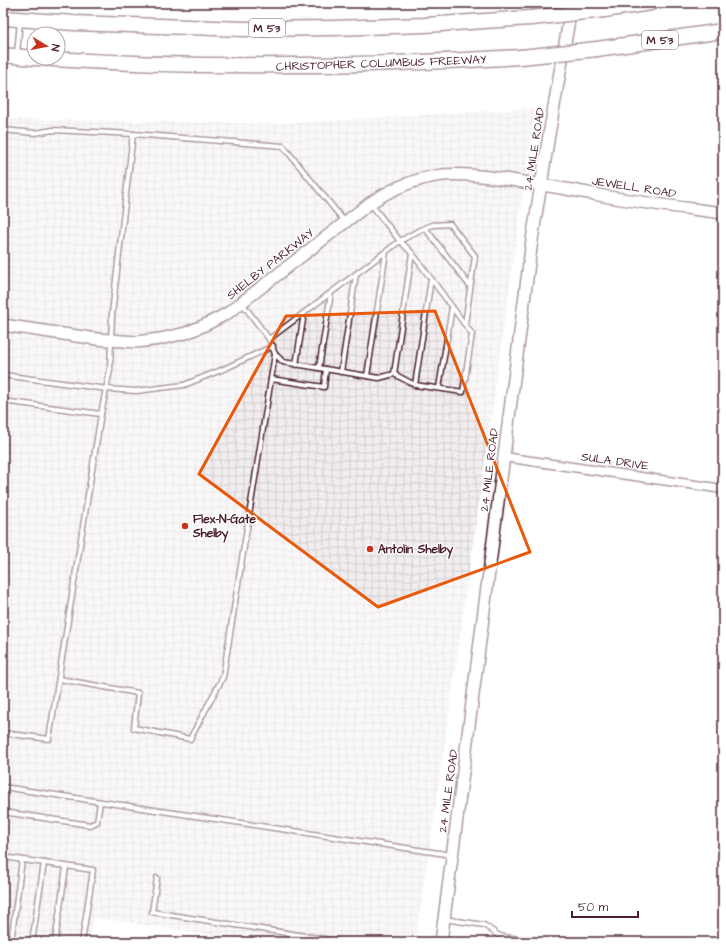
<svg xmlns="http://www.w3.org/2000/svg" width="726" height="945" viewBox="0 0 726 945" font-family="'Architects Daughter',sans-serif">
	<style>
		.industrial { fill: url(#industrial-grid) }
		.lines { fill: none; stroke-linecap: round; stroke-linejoin: round }
		.lane-casing { stroke: #4a1f2b; stroke-width: 7 }
		.street-casing { stroke: #4a1f2b; stroke-width: 11 }
		.secondary-casing { stroke: #4a1f2b; stroke-width: 14 }
		.highway-casing { stroke: #4a1f2b; stroke-width: 17 }
		.lane { stroke: #fff; stroke-width: 4 }
		.street { stroke: #fff; stroke-width: 8 }
		.secondary { stroke: #fff; stroke-width: 11 }
		.highway { stroke: #fff; stroke-width: 14 }
		.highway-bridge-casing { stroke: #4a1f2b; stroke-width: 17; stroke-linecap: butt }
		.highway-bridge { stroke: #fff; stroke-width: 14 }
		.marked { fill: none; stroke: #e8590c; stroke-width: 3; stroke-linejoin: round }
		.poi-dot { fill: #c8321e; stroke: #fff; stroke-width: 1.5 }
		.labels { text-anchor: middle; stroke-width: 3; stroke-linejoin: round; paint-order: stroke }
		.shield { fill: #fff; stroke: #80626b; stroke-width: 1 }
		.shield-label { font-size: 11px; font-weight: bold; fill: #4a1f2b }
		.street-label { font-size: 12px; fill: #4a1f2b; stroke: #fff }
		.poi-label { font-size: 12px; font-weight: bold; fill: #4a1f2b; stroke: #fff; text-anchor: start }
	</style>
	<defs>
		<pattern id="industrial-grid" width="8" height="8" patternUnits="userSpaceOnUse"><rect width="8" height="8" fill="#f2eeef"/><path d="M0 4h8M4 0v8" fill="none" stroke="#d1cccd"/></pattern>
	</defs>
	<rect width="100%" height="100%" fill="#fff"/>
	<filter id="ink" filterUnits="userSpaceOnUse"><feTurbulence type="fractalNoise" baseFrequency=".025" numOctaves="2"/><feDisplacementMap in="SourceGraphic" scale="8" xChannelSelector="R" yChannelSelector="G"/><feConvolveMatrix kernelMatrix="1 2 1 2 8 2 1 2 1" color-interpolation-filters="sRGB"/></filter>
	<g filter="url(#ink)">
		<!-- industrial -->
		<polygon class="industrial" points="535,108 433,824 415,942 255,942 93,917 89,942 3,942 3,117 14,119 278,124"/>
		<g class="lines">
			<!-- lane casing -->
			<g class="lane-casing">
				<g id="lane">
					<polyline points="17,54 20,21"/>
					<polyline points="3,130 35,133 53,130 133,134 283,146 345,222"/>
					<polyline points="425,228 470,286"/>
					<polyline points="269,339 400,241 418,231 432,225 450,224 475,256 465,324"/>
					<polyline points="275,354 283,362 379,378 394,374 415,385 463,392 472,334 412,253 400,241 370,203"/>
					<polyline points="296,365 304,313"/>
					<polyline points="319,368 331,293"/>
					<polyline points="341,372 356,274"/>
					<polyline points="394,374 412,253"/>
					<polyline points="3,375 107,389 136,391 184,385 226,368 273,346"/>
					<polyline points="367,376 386,252"/>
					<polyline points="271,379 324,387 326,369"/>
					<polyline points="415,385 431,279"/>
					<polyline points="439,388 452,307"/>
					<polyline points="3,401 101,414"/>
					<polyline points="59,679 138,693 134,728 190,739 223,677 275,354 269,339 242,303"/>
					<polyline points="3,733 49,739 101,414 110,370 112,314 133,134"/>
					<polyline points="3,787 452,855"/>
					<polyline points="3,812 90,825 97,822 100,802"/>
					<polyline points="3,857 93,870 82,942"/>
					<polyline points="157,878 152,912 344,942"/>
					<polyline points="444,919 484,925 498,935 504,937 543,942"/>
					<polyline points="11,942 22,860"/>
					<polyline points="32,942 44,863"/>
					<polyline points="55,942 66,867"/>
				</g>
			</g>
			<!-- street casing -->
			<g class="street-casing">
				<polyline id="street" points="504,457 723,489"/>
			</g>
			<!-- secondary casing -->
			<g class="secondary-casing">
				<g id="secondary">
					<path d="M3,325L97,339L136,342L160,339L186,333L207,324L228,313L370,203C393,188 416,178 443,175C463,173 484,176 503,179C532,183 560,188 588,193C632,202 678,207 723,213"/>
					<polyline points="441,942 532,240 549,135 572,3"/>
				</g>
			</g>
			<!-- highway casing -->
			<g class="highway-casing">
				<g id="highway">
					<polyline points="604,10 651,3"/>
					<polyline points="3,18 74,23 244,29 333,28 425,25 531,18"/>
					<polyline points="597,49 723,31"/>
					<polyline points="3,55 34,58"/>
					<path d="M37,58C198,69 360,67 521,57"/>
				</g>
			</g>
			<!-- lane -->
			<use href="#lane" class="lane"/>
			<!-- street -->
			<use href="#street" class="street"/>
			<!-- secondary -->
			<use href="#secondary" class="secondary"/>
			<!-- highway -->
			<use href="#highway" class="highway"/>
			<!-- highway-bridge casing -->
			<g class="highway-bridge-casing">
				<g id="highway-bridge">
					<polyline points="531,18 604,10"/>
					<polyline points="521,57 597,49"/>
				</g>
			</g>
			<!-- highway-bridge -->
			<use href="#highway-bridge" class="highway-bridge"/>
		</g>
	</g>
	<!-- marked area -->
	<path d="M0 0H726V945H0ZM435,311L530,552L378,607L199,474L286,316Z" fill="#fff" fill-opacity=".55" fill-rule="evenodd"/>
	<path class="marked" d="M435,311L530,552L378,607L199,474L286,316Z"/>
	<!-- markers -->
	<g class="poi-dot">
		<circle cx="185" cy="526" r="4"/>
		<circle cx="370" cy="549" r="4"/>
	</g>
	<g class="labels">
		<!-- shield labels -->
		<g class="shield">
			<rect x="249" y="19" width="36" height="18" rx="3"/>
			<rect x="642" y="31" width="36" height="18" rx="3"/>
		</g>
		<g class="shield-label">
			<text x="267" y="32">M 53</text>
			<text x="660" y="44">M 53</text>
		</g>
		<!-- street labels -->
		<g class="street-label">
			<text transform="translate(381 63) rotate(-2)" y="4">CHRISTOPHER COLUMBUS FREEWAY</text>
			<text transform="translate(534 149) rotate(-81)" y="4">24 MILE ROAD</text>
			<text transform="translate(634 187) rotate(9)" y="4">JEWELL ROAD</text>
			<text transform="translate(270 264) rotate(-38)" y="4">SHELBY PARKWAY</text>
			<text transform="translate(615 461) rotate(8)" y="4">SULA DRIVE</text>
			<text transform="translate(489 470) rotate(-83)" y="4">24 MILE ROAD</text>
			<text transform="translate(448 791) rotate(-82)" y="4">24 MILE ROAD</text>
		</g>
		<!-- poi labels -->
		<g class="poi-label">
			<text x="193" y="523">Flex-N-Gate<tspan x="193" dy="14">Shelby</tspan></text>
			<text x="378" y="553">Antolin Shelby</text>
		</g>
	</g>
	<!-- margin -->
	<rect width="726" height="945" fill="none" stroke="#fff" stroke-width="16"/>
	<rect x="8" y="8" width="710" height="929" fill="none" stroke="#4a1f2b" stroke-width="1.5" filter="url(#ink)"/>
	<!-- north arrow -->
	<g transform="translate(46 46) rotate(100)"><circle r="19" fill="#ffffff" stroke="#b7a5aa"/>
	<path d="M0-3L7 15L0 10L-7 15Z" fill="#c8321e"/>
	<text y="-6" font-size="11" font-weight="bold" text-anchor="middle" fill="#4a1f2b">N</text>
	</g>
	<!-- scale -->
	<path d="M572 911v6h66v-6" fill="none" stroke="#4a1f2b" stroke-width="2"/>
	<text x="578" y="911" font-size="12" fill="#4a1f2b" stroke="#ffffff" stroke-width="3" paint-order="stroke">50 m</text>
</svg>
